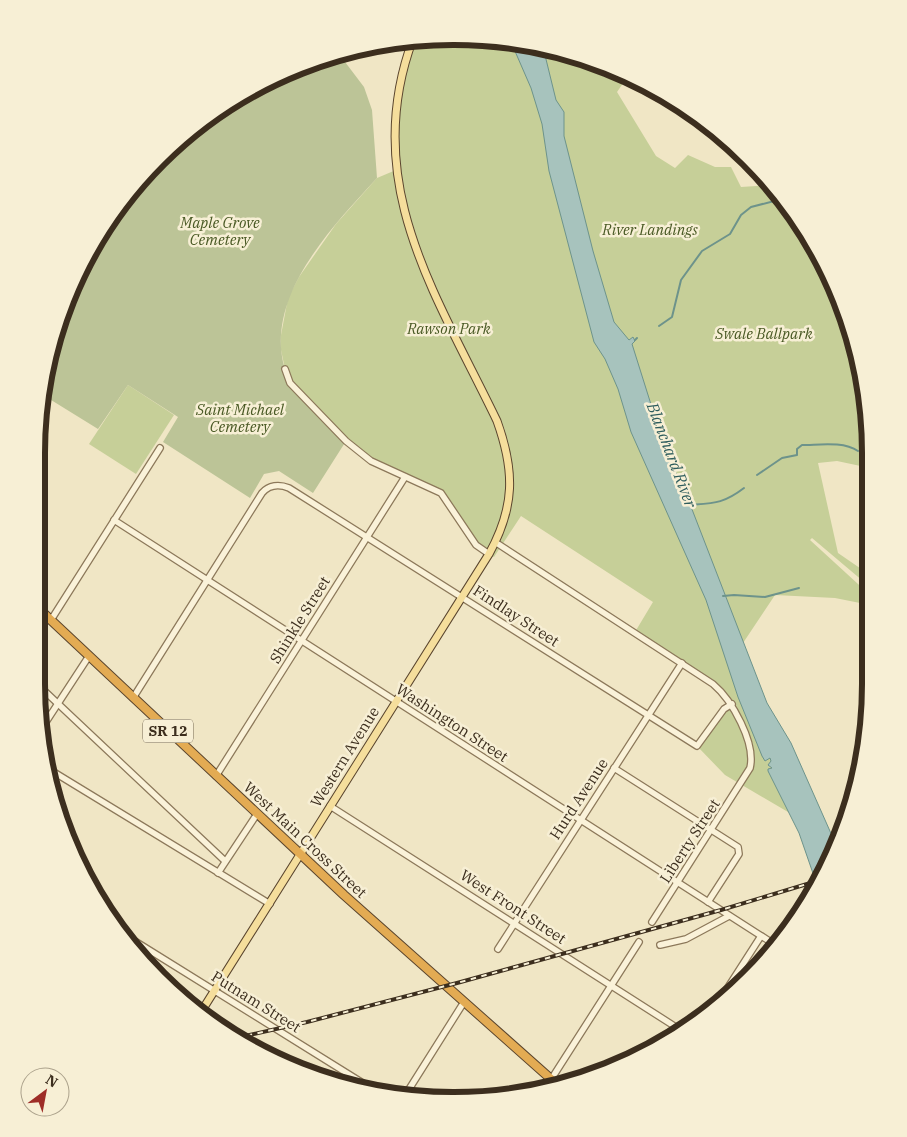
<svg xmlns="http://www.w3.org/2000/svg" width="907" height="1137" viewBox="0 0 907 1137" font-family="'IBM Plex Serif',serif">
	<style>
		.green { fill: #c6cf98 }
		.cemetery { fill: #bcc497 }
		.water { fill: #a7c3bd; stroke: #6d938b }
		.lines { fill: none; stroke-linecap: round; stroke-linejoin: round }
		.stream { stroke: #6d938b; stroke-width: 2 }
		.minor-casing { stroke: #8c785a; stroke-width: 8 }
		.major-casing { stroke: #5a452e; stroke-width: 9 }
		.highway-casing { stroke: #5a452e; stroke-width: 10 }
		.minor { stroke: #faf2d9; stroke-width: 5.5 }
		.major { stroke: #f5de9c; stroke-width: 7 }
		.highway { stroke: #e3ab53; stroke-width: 8 }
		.rail-casing { stroke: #3c2e1e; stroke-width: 4 }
		.rail { stroke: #f7efd5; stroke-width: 2; stroke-dasharray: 5.5; stroke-linecap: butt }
		.labels { text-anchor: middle; stroke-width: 5; stroke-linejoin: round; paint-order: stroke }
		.shield { fill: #f7efd5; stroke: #746855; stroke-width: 1 }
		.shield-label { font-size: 14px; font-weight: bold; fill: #3c2e1e }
		.park-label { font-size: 15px; font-style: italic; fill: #495924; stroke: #f7efd5 }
		.street-label { font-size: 15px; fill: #3c2e1e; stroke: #f7efd5 }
		.water-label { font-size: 16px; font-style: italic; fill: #2d5c5c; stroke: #f7efd5 }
		.rim { fill: none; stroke: #3c2e1e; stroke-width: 6 }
	</style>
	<rect width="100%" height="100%" fill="#f0e6c5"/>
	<!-- green -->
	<g class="green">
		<polygon points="481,37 562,51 628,76 617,92 656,156 675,168 688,155 715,167 731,167 741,187 772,185 815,245 849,320 870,426 870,468 837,461 818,463 838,553 870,575 870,587 812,538 810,540 870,595 870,605 835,598 775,595 743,643 737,647 811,813 788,812 725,775 697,746 729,701 722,692 635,632 653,602 521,516 494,557 480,548 444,496 371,461 290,383 285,369 281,350 281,335 288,298 299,277 336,224 377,178 396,170 396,108 414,39"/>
		<polygon points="128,385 174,415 136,474 89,444"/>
	</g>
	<!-- cemetery -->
	<path class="cemetery" d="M339,54L364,87L372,110L377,178C334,225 268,292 283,362C285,369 286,378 290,384C301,401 331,425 346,441L313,493L279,471L264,474L250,498L163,442L178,417L128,385L98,429L43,395L58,319L92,245L140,179L245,92L320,58Z"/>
	<!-- water -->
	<polygon class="water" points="511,42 543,47 556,100 564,112 564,136 593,251 614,322 629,340 633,337 635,341 632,344 665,449 688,499 767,703 791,743 837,847 816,882 799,833 768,771 768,769 772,768 768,765 771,761 770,758 765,761 762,756 738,697 706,600 631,432 618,389 605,359 594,342 549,171 542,124 531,88"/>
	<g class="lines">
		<!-- stream -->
		<g class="stream">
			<polyline points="659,326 672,317 681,280 702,251 730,234 741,215 751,207 782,199"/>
			<polyline points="635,340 637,338"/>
			<path d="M757,475L782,458L797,455V449L802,445C819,445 843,441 858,451"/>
			<path d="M688,505C714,503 723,504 744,488"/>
			<polyline points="723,596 734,595 765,597 799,588"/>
		</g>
		<!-- minor casing -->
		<g class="minor-casing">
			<g id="minor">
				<polyline points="285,369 290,383 346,441 371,461 441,493 476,545 489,554"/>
				<polyline points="114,520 777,946"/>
				<path d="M495,542L713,684C732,700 756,743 750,768L652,922"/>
				<polyline points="51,620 160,448"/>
				<polyline points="36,683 225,861"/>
				<path d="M133,698L262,493C269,485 279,484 289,488L697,746L724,709L732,704"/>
				<polyline points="42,728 89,656"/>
				<polyline points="47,768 270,904"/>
				<polyline points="614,768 738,847 739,854 708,902"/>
				<polyline points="216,776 405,477"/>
				<polyline points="330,806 682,1031"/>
				<polyline points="218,873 257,814"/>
				<polyline points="125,935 374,1090"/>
				<polyline points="660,945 686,939 729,916"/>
				<polyline points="498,949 682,663"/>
				<polyline points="716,1006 761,936"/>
				<polyline points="545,1089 639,942"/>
				<polyline points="406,1094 464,1002"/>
			</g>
		</g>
		<!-- major casing -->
		<g class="major-casing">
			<path id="major" d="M201,1012L489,554C515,507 515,471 497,421C437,296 359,183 413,39"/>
		</g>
		<!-- highway casing -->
		<g class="highway-casing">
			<polyline id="highway" points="37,607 344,895 560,1087"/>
		</g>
		<!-- minor -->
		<use href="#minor" class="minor"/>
		<!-- major -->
		<use href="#major" class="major"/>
		<!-- highway -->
		<use href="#highway" class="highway"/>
		<!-- rail casing -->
		<g class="rail-casing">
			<polyline id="rail" points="236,1038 307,1022 457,983 721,910 817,881"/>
		</g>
		<!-- rail -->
		<use href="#rail" class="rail"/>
	</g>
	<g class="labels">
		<!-- shield labels -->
		<rect class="shield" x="143" y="719.5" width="50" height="23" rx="4"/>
		<g class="shield-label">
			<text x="168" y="736">SR 12</text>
		</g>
		<!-- park labels -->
		<g class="park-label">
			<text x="220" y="228">Maple Grove<tspan x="220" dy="17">Cemetery</tspan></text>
			<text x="650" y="235">River Landings</text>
			<text x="449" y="334">Rawson Park</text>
			<text x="764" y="339">Swale Ballpark</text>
			<text x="240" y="415">Saint Michael<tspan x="240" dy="17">Cemetery</tspan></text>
		</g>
		<!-- street labels -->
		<g class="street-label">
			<text transform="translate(516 616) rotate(33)" y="5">Findlay Street</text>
			<text transform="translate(300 620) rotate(-58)" y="5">Shinkle Street</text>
			<text transform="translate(452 723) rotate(33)" y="5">Washington Street</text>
			<text transform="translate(345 757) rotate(-58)" y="5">Western Avenue</text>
			<text transform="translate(579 799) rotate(-57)" y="5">Hurd Avenue</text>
			<text transform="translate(305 840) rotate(43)" y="5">West Main Cross Street</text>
			<text transform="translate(690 841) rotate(-57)" y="5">Liberty Street</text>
			<text transform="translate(513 907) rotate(33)" y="5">West Front Street</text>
			<text transform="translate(256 1002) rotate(32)" y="5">Putnam Street</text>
		</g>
		<!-- water labels -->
		<g class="water-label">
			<text transform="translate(672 455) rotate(69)" y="6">Blanchard River</text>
		</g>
	</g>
	<!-- crop -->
	<path d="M0 0H907V1137H0ZM453 45H454A408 408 0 0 1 862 453V684A408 408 0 0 1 454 1092H453A408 408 0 0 1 45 684V453A408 408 0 0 1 453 45Z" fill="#f7efd5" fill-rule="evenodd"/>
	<path class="rim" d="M453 45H454A408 408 0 0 1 862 453V684A408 408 0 0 1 454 1092H453A408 408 0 0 1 45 684V453A408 408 0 0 1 453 45Z"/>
	<!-- north arrow -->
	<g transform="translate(45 1092) rotate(32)"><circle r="24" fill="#f7efd5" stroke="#aca28c"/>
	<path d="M0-4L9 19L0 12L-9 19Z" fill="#9e2d27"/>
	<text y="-8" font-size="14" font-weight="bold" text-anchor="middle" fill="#3c2e1e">N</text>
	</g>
</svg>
